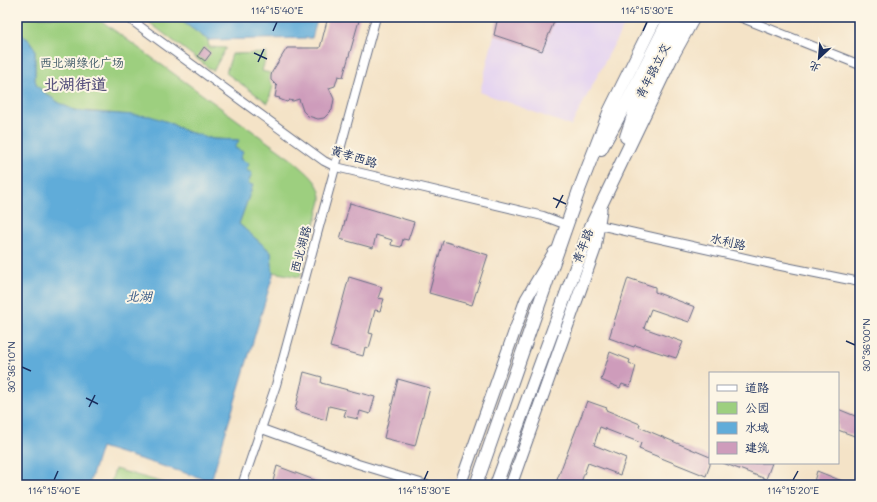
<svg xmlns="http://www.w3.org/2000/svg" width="877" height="502" viewBox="0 0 877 502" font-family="Mali,'LXGW WenKai TC',sans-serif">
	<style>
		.built { fill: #e4d3f1 }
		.green { fill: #9dcf7f; stroke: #5c7f6e }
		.water { fill: #61acd9; stroke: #3e6e9c }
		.building { fill: #ce9cbb }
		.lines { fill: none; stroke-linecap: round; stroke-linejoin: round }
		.street-casing { stroke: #676e83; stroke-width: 10 }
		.secondary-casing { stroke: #676e83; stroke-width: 13 }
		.primary-casing { stroke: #676e83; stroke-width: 14 }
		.street { stroke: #fff; stroke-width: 8 }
		.secondary { stroke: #fff; stroke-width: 11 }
		.primary { stroke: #fff; stroke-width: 12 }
		.ticks { fill: none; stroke: #1b2f5e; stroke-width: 1.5 }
		.labels { text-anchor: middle; stroke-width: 4; stroke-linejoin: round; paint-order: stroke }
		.park-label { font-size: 12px; fill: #3c5766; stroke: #fcf5e5 }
		.street-label { font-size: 12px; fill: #1b2f5e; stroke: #fcf5e5 }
		.water-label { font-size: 13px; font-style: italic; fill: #305483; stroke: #fcf5e5 }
		.district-label { font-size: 16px; font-weight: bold; fill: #5a557f; stroke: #fcf5e5 }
		.neatline { fill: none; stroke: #1b2f5e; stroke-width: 1.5 }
		.ticks-label { font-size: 10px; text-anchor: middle; fill: #1b2f5e }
	</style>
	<rect width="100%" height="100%" fill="#fcf5e5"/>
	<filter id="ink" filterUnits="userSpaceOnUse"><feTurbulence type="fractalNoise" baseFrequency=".025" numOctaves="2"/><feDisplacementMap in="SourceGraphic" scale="8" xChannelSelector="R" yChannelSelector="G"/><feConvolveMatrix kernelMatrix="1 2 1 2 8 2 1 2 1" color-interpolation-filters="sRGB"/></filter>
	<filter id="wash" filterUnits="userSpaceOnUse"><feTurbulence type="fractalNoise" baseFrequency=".012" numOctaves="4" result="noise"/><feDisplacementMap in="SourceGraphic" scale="16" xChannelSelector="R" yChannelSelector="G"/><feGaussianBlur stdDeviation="0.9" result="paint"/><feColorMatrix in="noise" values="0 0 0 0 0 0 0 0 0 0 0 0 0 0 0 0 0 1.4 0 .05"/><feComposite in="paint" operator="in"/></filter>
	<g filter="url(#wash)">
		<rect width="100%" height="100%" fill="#f4e3c7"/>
		<!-- built -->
		<polygon class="built" points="556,17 630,17 621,31 571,126 480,92 494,35 542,51"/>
		<!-- green -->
		<g class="green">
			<path d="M17,17H96L295,162C307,173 322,183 321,201L300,277L272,272L271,252L239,224L252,186L248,184L246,170L235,148L238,140L213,139L185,131L168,122L119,114L74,110L61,104L46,94L37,86L35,80V49L29,40L17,32Z"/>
			<polygon points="142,17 176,17 208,40 209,47 226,48 213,71"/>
			<path d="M267,53L262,71L270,73C268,78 269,81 273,86L268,103L226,73L232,54Z"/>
			<polygon points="115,469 171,485 110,485"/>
		</g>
		<!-- water -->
		<g class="water">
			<polygon points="176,17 318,17 312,38 208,40"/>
			<polygon points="17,32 29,40 35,49 35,80 37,86 46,94 61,104 74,110 89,112 150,116 168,122 185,131 213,139 239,140 235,148 243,152 240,159 249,164 246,170 252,173 248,184 253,185 239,224 271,252 273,275 211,481 101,447 89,485 17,485"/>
		</g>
		<g id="blocks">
			<!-- building -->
			<g class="building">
				<polygon points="328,17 360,17 343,77 338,76 335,86 329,88 334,99 332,110 324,118 318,119 308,116 303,111 299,99 293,101 289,100 287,102 279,99 280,98 275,97 277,86 271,80 271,76 272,72 287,48 320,48"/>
				<polygon points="498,17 556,17 542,51 494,35"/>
				<polygon points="204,47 211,53 205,61 198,56"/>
				<polygon points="350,203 414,222 408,240 403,239 401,247 391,245 392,240 376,235 373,248 340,239"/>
				<polygon points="443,241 488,255 472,305 429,293"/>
				<polygon points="349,277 382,287 378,298 384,299 380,311 375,310 369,333 373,334 369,348 365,347 363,356 330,347"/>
				<polygon points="628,278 655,287 655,292 695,307 689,322 651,309 644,328 683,342 676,358 635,345 634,347 609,338"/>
				<polygon points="610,352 630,360 629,363 636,366 630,387 622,384 620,388 601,380"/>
				<polygon points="304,372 322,377 321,383 375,397 370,414 360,411 358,419 344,416 346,410 329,406 326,420 295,410"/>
				<polygon points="398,379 430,388 415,446 384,438"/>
				<polygon points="587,401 607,408 606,410 640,424 639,427 710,457 710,465 706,476 639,449 641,443 600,427 594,445 626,458 620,475 588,463 580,485 555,485"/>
				<polygon points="838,409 860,418 860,438 838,430"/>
				<polygon points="723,463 772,463 766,479"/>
				<polygon points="277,466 325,484 325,485 272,485"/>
				<polygon points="817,471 852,485 813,485"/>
			</g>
		</g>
	</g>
	<g filter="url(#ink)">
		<use href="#blocks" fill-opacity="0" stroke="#676e83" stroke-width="1"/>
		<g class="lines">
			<!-- street casing -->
			<g class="street-casing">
				<g id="street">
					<polyline points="127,17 324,161 336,167 543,216 567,225"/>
					<polyline points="740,17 860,65"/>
					<polyline points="594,226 599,225 776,265 860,282"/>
					<polyline points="262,429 358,464 427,485"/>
					<polyline points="242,485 276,385 376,17"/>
				</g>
			</g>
			<!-- secondary casing -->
			<g class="secondary-casing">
				<g id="secondary">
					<polyline points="460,485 526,299 554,252"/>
					<polyline points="511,485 595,249 601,210"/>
				</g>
			</g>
			<!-- primary casing -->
			<g class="primary-casing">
				<g id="primary">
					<polyline points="626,137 637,104 681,17"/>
					<polyline points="601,149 628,100 670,17"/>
					<polyline points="476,485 579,190 610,110 656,17"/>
					<polyline points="496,485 591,226 672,57 694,17"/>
				</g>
			</g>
			<!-- street -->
			<use href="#street" class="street"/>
			<!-- secondary -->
			<use href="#secondary" class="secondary"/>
			<!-- primary -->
			<use href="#primary" class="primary"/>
		</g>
	</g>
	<!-- ticks -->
	<path class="ticks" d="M273,31L277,22M643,31L647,22M254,53L267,59M258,62L264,49M553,198L566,204M556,208L563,195M846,341L855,345M22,367L31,371M86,398L98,404M89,407L95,395M54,480L58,471M424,480L428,471M793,480L798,471"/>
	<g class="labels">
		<!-- park labels -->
		<g class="park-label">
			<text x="82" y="67">西北湖绿化广场</text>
		</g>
		<!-- street labels -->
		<g class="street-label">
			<text transform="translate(653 71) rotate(-63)" y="4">青年路立交</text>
			<text transform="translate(354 157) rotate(17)" y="4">黄孝西路</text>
			<text transform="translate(728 242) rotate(13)" y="4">水利路</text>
			<text transform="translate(583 246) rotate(-69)" y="4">青年路</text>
			<text transform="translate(301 249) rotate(-75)" y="4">西北湖路</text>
		</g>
		<!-- water labels -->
		<g class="water-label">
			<text x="139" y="301">北湖</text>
		</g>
		<!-- district labels -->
		<g class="district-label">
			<text x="75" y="90">北湖街道</text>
		</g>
	</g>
	<!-- margin -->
	<rect width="877" height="502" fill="none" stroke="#fcf5e5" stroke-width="44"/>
	<!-- legend -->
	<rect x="709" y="372" width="130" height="92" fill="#fcf5e5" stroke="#a2a6af"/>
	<rect x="717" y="385" width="20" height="6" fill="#ffffff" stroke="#a2a6af"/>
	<text x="745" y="392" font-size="12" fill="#1b2f5e">道路</text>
	<rect x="717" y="402" width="20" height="12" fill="#9dcf7f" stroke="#a2a6af"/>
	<text x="745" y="412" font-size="12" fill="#1b2f5e">公园</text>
	<rect x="717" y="422" width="20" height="12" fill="#61acd9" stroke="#a2a6af"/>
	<text x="745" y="432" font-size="12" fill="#1b2f5e">水域</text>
	<rect x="717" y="442" width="20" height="12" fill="#ce9cbb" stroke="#a2a6af"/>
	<text x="745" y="452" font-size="12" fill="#1b2f5e">建筑</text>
	<!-- north arrow -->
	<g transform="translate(819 58) rotate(206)" stroke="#fcf5e5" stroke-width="3" paint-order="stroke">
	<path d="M0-3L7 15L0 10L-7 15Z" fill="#1b2f5e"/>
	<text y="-6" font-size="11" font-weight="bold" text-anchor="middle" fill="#1b2f5e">北</text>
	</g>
	<rect x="22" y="22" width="833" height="458" class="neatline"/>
	<g class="ticks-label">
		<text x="277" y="14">114°15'40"E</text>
		<text x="647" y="14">114°15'30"E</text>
		<text transform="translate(866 345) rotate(-90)" y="4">30°36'00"N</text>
		<text transform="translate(11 367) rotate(-90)" y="4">30°36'10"N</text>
		<text x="54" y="494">114°15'40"E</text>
		<text x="424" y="494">114°15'30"E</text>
		<text x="793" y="494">114°15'20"E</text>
	</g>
</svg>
